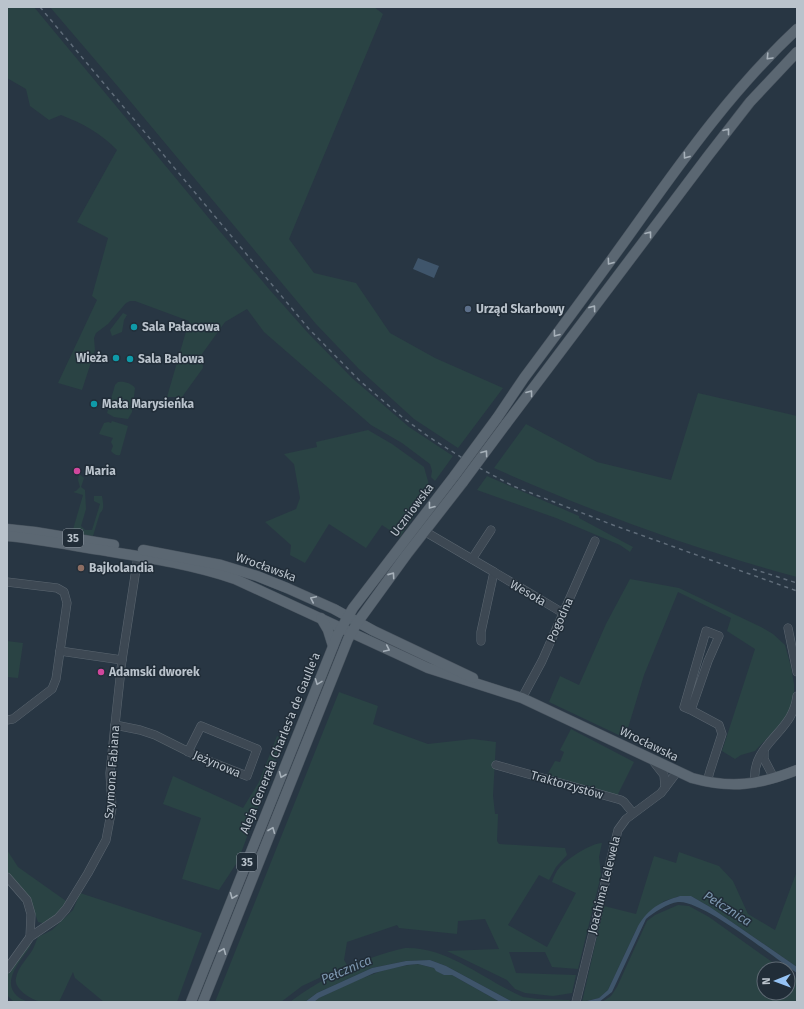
<svg xmlns="http://www.w3.org/2000/svg" width="804" height="1009" viewBox="0 0 804 1009" font-family="'Fira Sans',sans-serif">
	<style>
		.green { fill: #2a4344 }
		.water { fill: #3f556b }
		.lines { fill: none; stroke-linecap: round; stroke-linejoin: round }
		.stream { stroke: #3f556b; stroke-width: 1.5 }
		.minor-casing { stroke: #5b6670; stroke-width: 9 }
		.major-casing { stroke: #46515c; stroke-width: 11 }
		.minor { stroke: #3d4853; stroke-width: 8 }
		.major { stroke: #5b6772; stroke-width: 10 }
		.rail { stroke: #5f6c79; stroke-width: 1.5; stroke-dasharray: 4 4; stroke-linecap: butt }
		.major-bridge-casing { stroke: #46515c; stroke-width: 11; stroke-linecap: butt }
		.major-bridge { stroke: #5b6772; stroke-width: 10 }
		.oneway { stroke: #a7b1ba }
		.service-dot { fill: #5c6f8a; stroke: #212d38; stroke-width: 1.5 }
		.culture-dot { fill: #0f9aa8; stroke: #212d38; stroke-width: 1.5 }
		.hotel-dot { fill: #d1479c; stroke: #212d38; stroke-width: 1.5 }
		.education-dot { fill: #8d6e63; stroke: #212d38; stroke-width: 1.5 }
		.labels { text-anchor: middle; stroke-width: 3; stroke-linejoin: round; paint-order: stroke }
		.shield { fill: #212d38; stroke: #8c96a0; stroke-width: 1 }
		.shield-label { font-size: 11px; font-weight: bold; fill: #bac3cc }
		.poi-label { font-size: 12px; font-weight: bold; fill: #bac3cc; stroke: #212d38; text-anchor: start }
		.street-label { font-size: 12px; fill: #bac3cc; stroke: #212d38 }
		.water-label { font-size: 13px; font-style: italic; fill: #7c96ae; stroke: #212d38 }
	</style>
	<rect width="100%" height="100%" fill="#283643"/>
	<!-- green -->
	<g class="green">
		<path d="M7,7H34L212,222L269,289L308,333L352,378L409,427L453,456L435,481L431,477L432,471L430,464L402,443L371,425L264,332L247,309L225,322L202,354L203,368L182,397H167L189,321L135,301H130L126,303L108,324L96,333L94,338L95,350L82,390L58,383L97,300L92,296L108,238L77,222L117,150C102,134 82,123 61,115L49,120L30,106L26,89L7,78Z"/>
		<polygon points="50,7 374,7 383,14 289,239 314,273 356,283 390,333 435,358 503,388 458,448 414,419 359,369 316,324 120,89"/>
		<polygon points="123,313 127,315 124,320 122,332 112,336 110,330"/>
		<path d="M118,382C124,381 131,383 135,388L132,412L128,419L114,417L107,413L115,385Z"/>
		<path d="M698,393L797,416V577C694,549 592,512 494,468L526,424L597,462L671,480Z"/>
		<path d="M112,421L128,426L120,455C116,456 114,454 111,451L113,446L111,442L113,438L99,434L104,423L108,422L111,423Z"/>
		<polygon points="368,430 392,444 424,467 431,492 400,537 382,525 366,548 329,524 305,563 290,555 291,545 265,522 296,509 300,498 294,464 284,454 317,447 316,442"/>
		<path d="M79,474L84,478L81,487L85,490L86,509L81,526L85,530H92L100,504L94,501V496H102C103,503 105,509 100,513L93,536L72,533L83,495L73,492L76,491L80,487L78,480Z"/>
		<polygon points="487,476 579,516 579,518 633,547 630,552 620,545 556,518 477,490"/>
		<polygon points="630,579 679,588 761,627 773,634 785,645 791,667 794,684 794,694 792,707 782,722 755,751 741,755 735,759 722,751 755,649 727,631 731,618 678,592 644,675 625,738 549,702 560,676 579,685 606,624"/>
		<polygon points="7,641 23,643 18,678 7,677"/>
		<path d="M339,692L378,706L373,724L428,744L473,739L496,742L493,796L495,814H498L497,841L499,844L565,848L567,855L556,867L549,880L539,875L508,925L547,947L576,893L552,882C554,877 556,871 560,867C567,859 591,843 602,843L599,857L601,875L578,969L552,967L545,952H509L516,973L576,975L572,993L553,996L525,993L515,989L507,980L447,951L499,949L485,919L458,921L457,934L399,928L397,925L347,942L344,960L347,965L302,986L281,1002H215Z"/>
		<polygon points="571,729 634,762 616,798 546,777 555,761 560,762 564,752 560,750"/>
		<polygon points="277,736 284,738 238,861 219,890 182,879 201,818 163,804 173,776 243,808 259,782"/>
		<polygon points="7,850 18,867 66,901 58,915 46,924 38,922 30,900 7,875"/>
		<polygon points="679,852 719,866 733,881 748,914 775,930 797,871 797,967 710,907 691,896 680,896 664,901 638,926 608,990 599,998 582,1002 604,906 636,914 654,856 676,863"/>
		<path d="M80,893L202,933L177,1002H104L75,978L73,972L59,1002C54,1002 46,1003 41,1002C32,1000 13,989 16,978C18,967 28,958 33,949C35,945 36,941 38,937L52,930L73,910Z"/>
		<polygon points="678,905 689,906 709,917 782,969 764,969 764,993 788,993 788,973 797,979 797,1002 602,1002 611,996 617,987 647,921 655,915"/>
		<path d="M30,942L31,943L30,947C21,960 1,981 17,996C20,999 25,1000 28,1002H14L7,995V975Z"/>
		<path d="M405,948C447,946 486,981 523,997L538,999L570,1000L569,1002H513L446,966L430,960L406,961L372,968L317,993L305,1002H290C322,978 366,956 405,948Z"/>
		<path d="M418,964L434,968L444,975H452L500,1002H314L319,998C353,982 381,967 418,964Z"/>
	</g>
	<!-- water -->
	<g class="water">
		<polygon points="418,258 439,266 434,278 413,269"/>
		<path d="M680,896H691L710,907L797,967V973C775,958 701,899 678,902C668,903 653,913 646,919L612,992L599,1002H583L599,998L608,990L638,926C649,908 660,902 680,896Z"/>
		<polygon points="430,960 446,966 513,1002 500,1002 452,975 444,975 436,971 434,968 418,964 407,965 374,973 319,998 314,1002 305,1002 317,993 372,968 406,961"/>
	</g>
	<g class="lines">
		<!-- stream -->
		<polyline class="stream" points="120,401 123,400"/>
		<!-- minor casing -->
		<g class="minor-casing">
			<g id="minor">
				<polyline points="424,531 494,572 481,632 481,641"/>
				<polyline points="472,559 491,530"/>
				<polyline points="494,572 563,613"/>
				<polyline points="7,582 57,588 64,592 67,603 60,651 122,660"/>
				<polyline points="788,628 797,672"/>
				<polyline points="522,698 542,661 595,541"/>
				<polyline points="691,710 684,707 706,631 719,636 708,661 691,710 719,725 722,734 710,771 707,782"/>
				<polyline points="7,720 13,719 52,689 56,679 60,651"/>
				<polyline points="115,725 140,730 155,735 201,758 247,776 257,749 201,726 188,752"/>
				<polyline points="764,751 764,759 774,778"/>
				<polyline points="653,761 664,775 665,788"/>
				<polyline points="496,765 621,800 624,802 633,813"/>
				<path d="M755,783C751,752 777,739 790,717C794,710 796,704 797,696"/>
				<polyline points="7,877 27,900 31,914 30,937"/>
				<polyline points="7,969 30,937 58,918 66,909 88,873 106,840 112,808 110,773 115,725 122,660 138,556"/>
				<polyline points="576,1002 618,830 626,819 661,793 677,772"/>
			</g>
		</g>
		<!-- major casing -->
		<g class="major-casing">
			<g id="major">
				<path d="M497,418L524,378C562,327 600,276 637,224C686,155 735,87 797,29"/>
				<polyline points="506,424 708,156 750,102 797,52"/>
				<polyline points="7,529 35,532 114,545"/>
				<path d="M7,536C40,539 74,546 107,551C150,558 194,565 235,579L428,668L522,698L692,778C731,789 759,785 797,770"/>
				<polyline points="143,550 221,565 257,576 287,588 334,609 374,631 473,678"/>
				<polyline points="321,618 328,630 333,646"/>
				<polyline points="191,1002 338,634 353,608 455,475"/>
				<polyline points="203,1002 348,639 357,623 407,554 463,482"/>
			</g>
		</g>
		<!-- minor -->
		<use href="#minor" class="minor"/>
		<!-- major -->
		<use href="#major" class="major"/>
		<!-- rail -->
		<g class="rail">
			<polyline points="40,7 309,329 360,381 402,417 429,437 472,464 513,486 613,525 797,591"/>
			<polyline points="753,569 797,583"/>
		</g>
		<!-- major-bridge casing -->
		<g class="major-bridge-casing">
			<g id="major-bridge">
				<polyline points="455,475 497,418"/>
				<polyline points="463,482 506,424"/>
			</g>
		</g>
		<!-- major-bridge -->
		<use href="#major-bridge" class="major-bridge"/>
	</g>
	<!-- one-way arrows -->
	<defs><path id="oneway-chevron" d="M-2-3.5L2.5 0L-2 3.5" fill="none" stroke-width="1.6" stroke-linecap="round" stroke-linejoin="round"/></defs>
	<g class="oneway">
		<use href="#oneway-chevron" transform="translate(769 57) rotate(133)"/>
		<use href="#oneway-chevron" transform="translate(727 131) rotate(-52)"/>
		<use href="#oneway-chevron" transform="translate(686 156) rotate(126)"/>
		<use href="#oneway-chevron" transform="translate(649 234) rotate(-52)"/>
		<use href="#oneway-chevron" transform="translate(610 262) rotate(126)"/>
		<use href="#oneway-chevron" transform="translate(593 308) rotate(-54)"/>
		<use href="#oneway-chevron" transform="translate(556 334) rotate(127)"/>
		<use href="#oneway-chevron" transform="translate(530 393) rotate(-53)"/>
		<use href="#oneway-chevron" transform="translate(485 453) rotate(-54)"/>
		<use href="#oneway-chevron" transform="translate(431 506) rotate(128)"/>
		<use href="#oneway-chevron" transform="translate(392 575) rotate(-55)"/>
		<use href="#oneway-chevron" transform="translate(313 599) rotate(-155)"/>
		<use href="#oneway-chevron" transform="translate(387 649) rotate(25)"/>
		<use href="#oneway-chevron" transform="translate(318 682) rotate(111)"/>
		<use href="#oneway-chevron" transform="translate(282 775) rotate(112)"/>
		<use href="#oneway-chevron" transform="translate(272 830) rotate(-68)"/>
		<use href="#oneway-chevron" transform="translate(233 896) rotate(112)"/>
		<use href="#oneway-chevron" transform="translate(223 951) rotate(-68)"/>
	</g>
	<!-- markers -->
	<circle class="service-dot" cx="468" cy="309" r="4"/>
	<g class="culture-dot">
		<circle cx="134" cy="327" r="4"/>
		<circle cx="116" cy="358" r="4"/>
		<circle cx="130" cy="359" r="4"/>
		<circle cx="94" cy="404" r="4"/>
	</g>
	<g class="hotel-dot">
		<circle cx="77" cy="471" r="4"/>
		<circle cx="101" cy="672" r="4"/>
	</g>
	<circle class="education-dot" cx="81" cy="568" r="4"/>
	<g class="labels">
		<!-- shield labels -->
		<g class="shield">
			<rect x="63" y="529" width="20" height="18" rx="3"/>
			<rect x="237" y="853" width="20" height="18" rx="3"/>
		</g>
		<g class="shield-label">
			<text x="73" y="542">35</text>
			<text x="247" y="866">35</text>
		</g>
		<!-- poi labels -->
		<g class="poi-label">
			<text x="476" y="313">Urząd Skarbowy</text>
			<text x="142" y="331">Sala Pałacowa</text>
			<text x="108" y="362" text-anchor="end">Wieża</text>
			<text x="138" y="363">Sala Balowa</text>
			<text x="102" y="408">Mała Marysieńka</text>
			<text x="85" y="475">Maria</text>
			<text x="89" y="572">Bajkolandia</text>
			<text x="109" y="676">Adamski dworek</text>
		</g>
		<!-- street labels -->
		<g class="street-label">
			<text transform="translate(412 510) rotate(-53)" y="4">Uczniowska</text>
			<text transform="translate(266 567) rotate(20)" y="4">Wrocławska</text>
			<text transform="translate(528 593) rotate(30)" y="4">Wesoła</text>
			<text transform="translate(560 620) rotate(-66)" y="4">Pogodna</text>
			<text transform="translate(280 743) rotate(-68)" y="4">Aleja Generała Charles'a de Gaulle'a</text>
			<text transform="translate(649 744) rotate(26)" y="4">Wrocławska</text>
			<text transform="translate(217 764) rotate(23)" y="4">Jeżynowa</text>
			<text transform="translate(112 772) rotate(-86)" y="4">Szymona Fabiana</text>
			<text transform="translate(567 785) rotate(16)" y="4">Traktorzystów</text>
			<text transform="translate(604 885) rotate(-76)" y="4">Joachima Lelewela</text>
		</g>
		<!-- water labels -->
		<g class="water-label">
			<text transform="translate(728 908) rotate(32)" y="5">Pełcznica</text>
			<text transform="translate(346 969) rotate(-23)" y="5">Pełcznica</text>
		</g>
	</g>
	<!-- border -->
	<rect width="804" height="1009" fill="none" stroke="#bac3cc" stroke-width="16"/>
	<!-- north arrow -->
	<g transform="translate(776 981) rotate(269)"><circle r="19" fill="#212d38" stroke="#5e6973"/>
	<path d="M0-3L7 15L0 10L-7 15Z" fill="#96c3f5"/>
	<text y="-6" font-size="11" font-weight="bold" text-anchor="middle" fill="#bac3cc">N</text>
	</g>
</svg>
